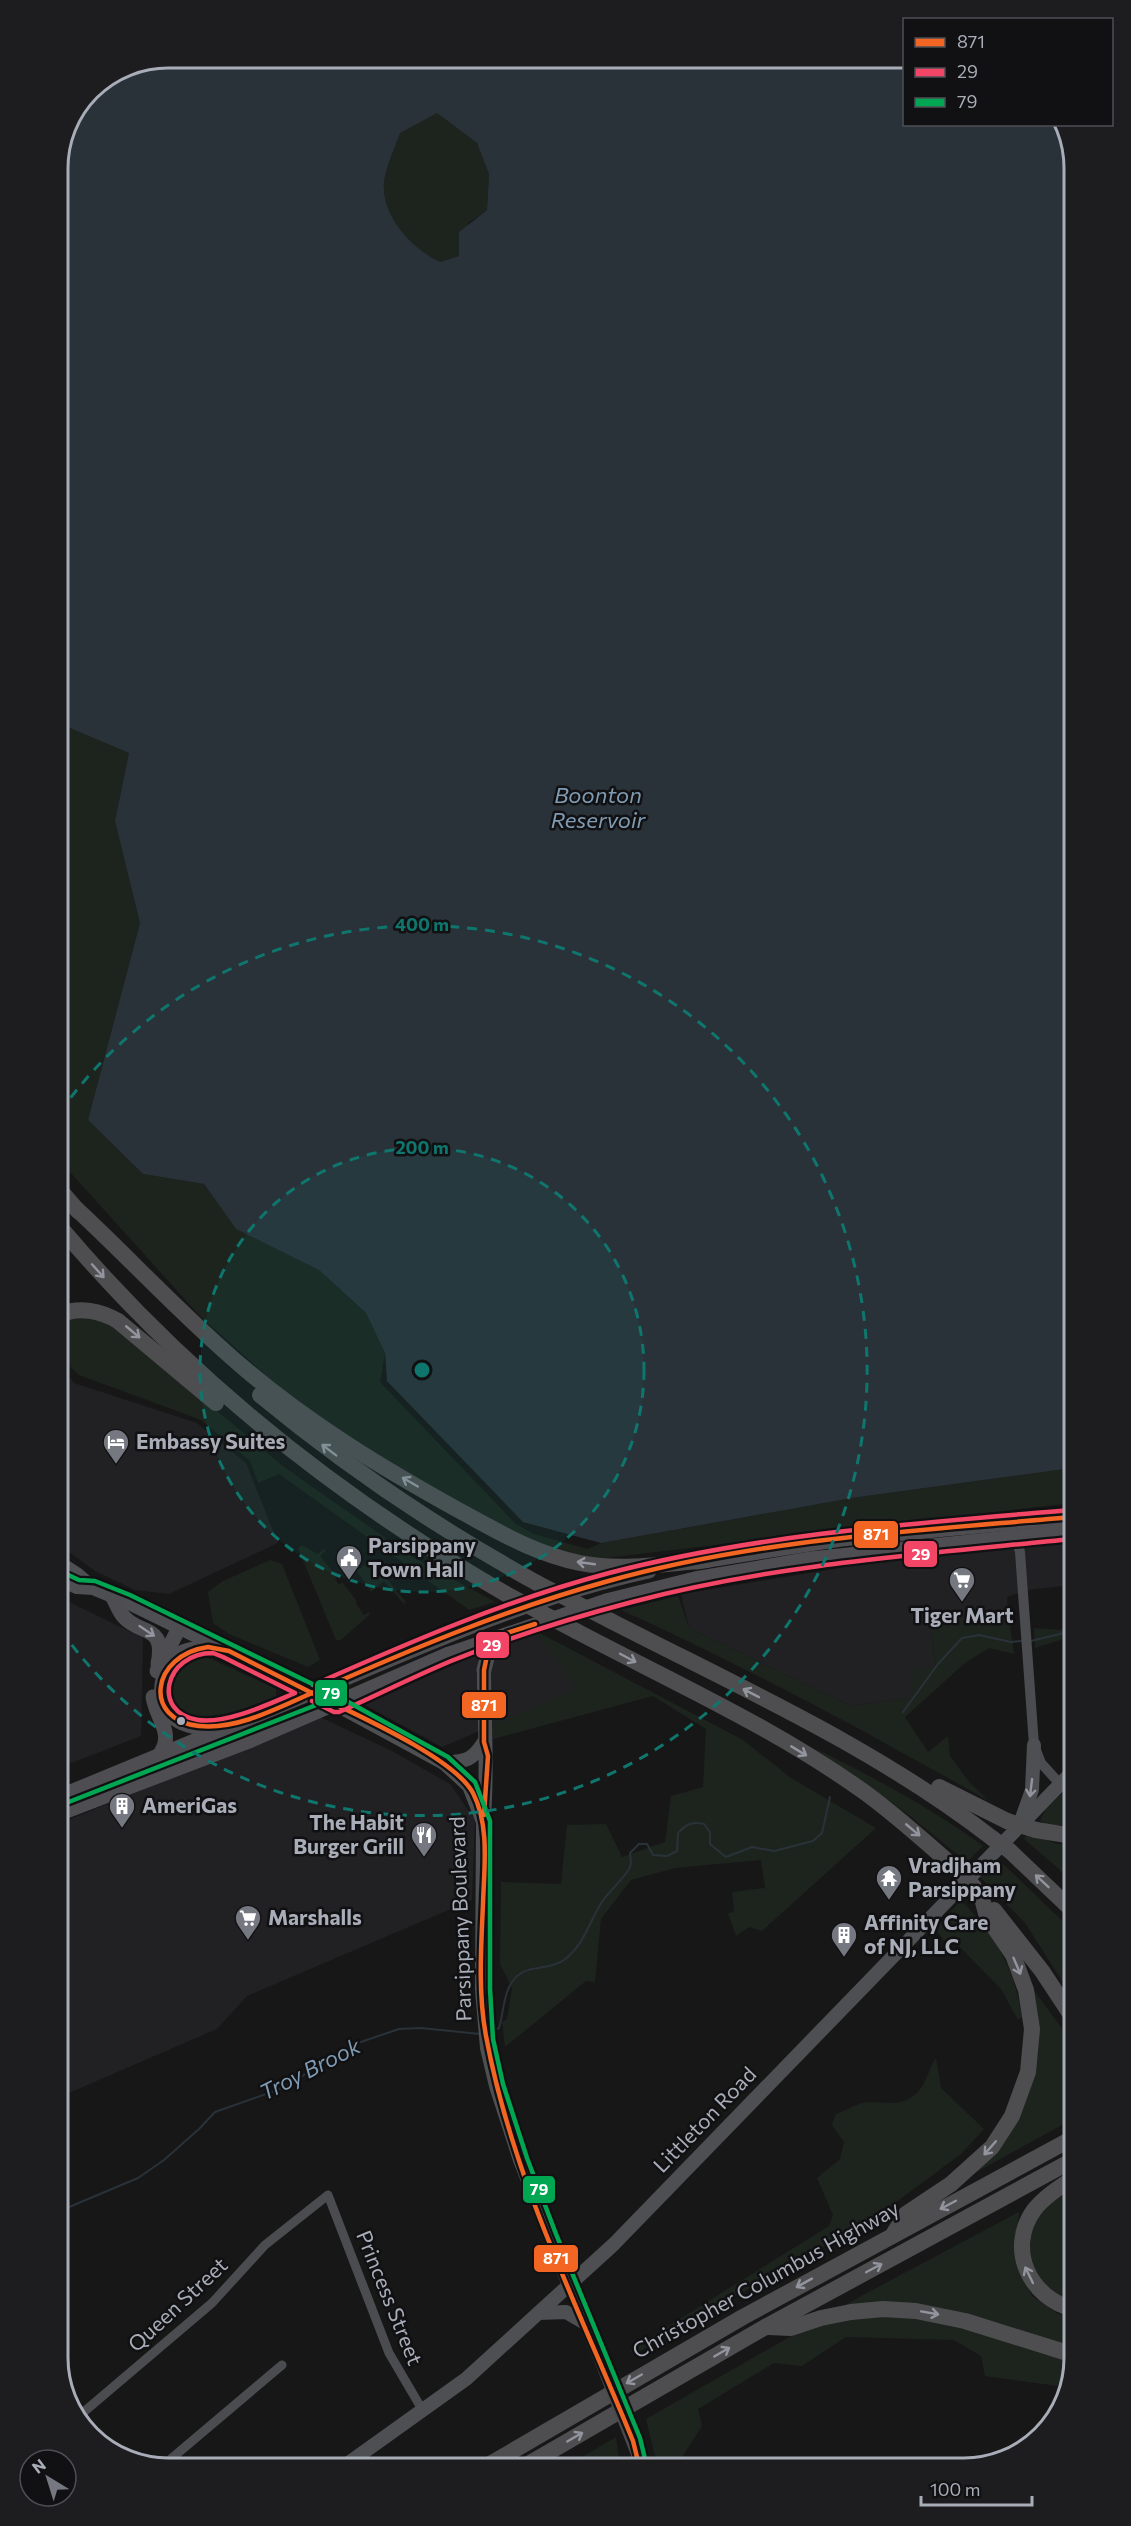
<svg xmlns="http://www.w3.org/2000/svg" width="1131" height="2526" viewBox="0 0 1131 2526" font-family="Commissioner,sans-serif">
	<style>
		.built { fill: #212123 }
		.green { fill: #1d241e }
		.water { fill: #2a3239; fill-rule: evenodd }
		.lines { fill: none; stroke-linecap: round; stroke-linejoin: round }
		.stream { stroke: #2a3239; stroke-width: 2 }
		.minor { stroke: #4b4c50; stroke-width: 9 }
		.tertiary { stroke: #4b4c50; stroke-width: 10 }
		.secondary { stroke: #4a4a4e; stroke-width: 12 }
		.primary { stroke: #4d4f52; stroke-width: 14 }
		.trunk { stroke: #4e4e52; stroke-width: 15 }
		.motorway { stroke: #4e4e51; stroke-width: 16 }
		.secondary-bridge { stroke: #4a4a4e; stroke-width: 12 }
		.motorway-bridge { stroke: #4e4e51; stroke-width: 16 }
		.bus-1-casing { stroke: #111113; stroke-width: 9 }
		.bus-2-casing { stroke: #111113; stroke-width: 9 }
		.bus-3-casing { stroke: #111113; stroke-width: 9 }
		.bus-1 { stroke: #f26522; stroke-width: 4.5 }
		.bus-2 { stroke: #f34667; stroke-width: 4.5 }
		.bus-3 { stroke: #00a651; stroke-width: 4.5 }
		.oneway { stroke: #92959e }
		.oneway2 { stroke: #91969e }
		.ring { fill: none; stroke: #0f766e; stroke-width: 3; stroke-dasharray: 10 8 }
		.bus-dot { fill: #a8adb8; stroke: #111113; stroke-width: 2 }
		.labels { text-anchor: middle; stroke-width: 5; stroke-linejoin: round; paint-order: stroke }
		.poi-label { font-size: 21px; font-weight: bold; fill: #a8adb8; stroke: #111113; text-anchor: start }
		.street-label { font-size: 21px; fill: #a8adb8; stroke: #111113 }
		.water-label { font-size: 22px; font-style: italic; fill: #7f9bb3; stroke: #111113 }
		.rim { fill: none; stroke: #a8adb8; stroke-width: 3 }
		.centre { fill: #0f766e; stroke: #111113; stroke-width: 3 }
		.ring-label { font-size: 18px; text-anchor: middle; font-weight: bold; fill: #0f766e; stroke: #111113; stroke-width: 5; stroke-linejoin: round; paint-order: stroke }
		.line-badge { stroke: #111113; stroke-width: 2 }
		.badge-label { font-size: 16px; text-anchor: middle; font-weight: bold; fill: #fff }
	</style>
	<rect width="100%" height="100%" fill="#171717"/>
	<!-- built -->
	<g class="built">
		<polygon points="60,1366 74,1383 197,1423 246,1463 278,1543 169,1594 135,1590 95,1571 61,1546"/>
		<polygon points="1072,1544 1072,1585 1028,1590 1007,1597 1008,1611 931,1618 935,1667 911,1698 851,1706 689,1628 681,1594 913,1556 1010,1545"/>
		<polygon points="61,1598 143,1638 141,1736 61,1767"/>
		<polygon points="536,1631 578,1689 442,1747 365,1705 508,1639"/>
		<polygon points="320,1717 392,1751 450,1784 475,1820 472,1900 247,1996 217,2029 62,2096 61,1823"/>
	</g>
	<!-- green -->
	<g class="green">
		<path d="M436,112L477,143L489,174L487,210L468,223L459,256L439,262C412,249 381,216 384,182C386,166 395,148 400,133Z"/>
		<polygon points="59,712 65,726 129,753 115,821 140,923 88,1120 143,1174 204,1184 236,1229 319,1270 366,1313 385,1353 380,1382 516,1524 534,1534 588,1549 601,1543 852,1498 1072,1468 1072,1503 597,1559 529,1544 353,1443 289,1396 200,1316 60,1161"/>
		<polygon points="84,1316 105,1322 122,1331 284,1467 413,1557 495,1602 469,1610 279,1474 258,1483 250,1461 201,1420 79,1375 60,1358 60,1321"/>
		<polygon points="302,1545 318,1554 324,1549 326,1550 320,1556 337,1577 335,1579 339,1585 342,1582 356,1600 356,1604 364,1615 369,1612 370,1614 341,1640 336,1640 298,1548"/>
		<polygon points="270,1560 282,1564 320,1660 308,1667 229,1634 213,1623 208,1592 223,1581"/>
		<polygon points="366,1564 372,1569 377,1567 406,1602 404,1604 384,1581 371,1592 357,1571"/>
		<path d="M678,1596L689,1628L851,1706L911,1698L912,1670L935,1666L931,1618L1008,1611L1014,1654L989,1648L965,1663L905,1717L928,1752L948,1736L950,1756L970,1783L989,1801C869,1733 747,1667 621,1610Z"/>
		<polygon points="1072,1623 1072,1639 1066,1638 1035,1648 1034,1628 1060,1630"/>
		<polygon points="536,1631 743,1740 791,1778 876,1828 762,1931 749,1927 736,1936 728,1913 734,1912 732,1892 765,1888 761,1860 675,1868 631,1880 601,1919 595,1982 586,1981 505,2047 502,2022 507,2019 512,1988 500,1964 501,1882 561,1884 567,1825 606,1824 622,1857 665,1842 671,1796 703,1787 706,1729 653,1696 493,1739 492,1725 577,1689"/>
		<polygon points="198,1653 276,1689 276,1696 213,1721 191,1722 171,1708 166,1682 175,1662"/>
		<path d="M814,1748C873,1777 930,1807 983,1846L967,1862L905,1812Z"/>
		<polygon points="1072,1784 1073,1824 1052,1826 1040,1821 1046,1809"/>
		<polygon points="1027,1833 1057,1844 1073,1843 1073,1886 1059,1869 1024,1839"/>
		<polygon points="999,1860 1073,1931 1073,1991 1066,1987 1025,1923 980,1877"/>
		<path d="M961,1900C996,1937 1014,1967 1022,2017L1018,2020L1001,1989L951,1938L946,1943L935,1929Z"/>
		<polygon points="1027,1981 1061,2027 1073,2050 1073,2119 973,2174 1019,2114"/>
		<path d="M936,2058L941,2088L984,2129L961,2154L883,2212L633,2355L630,2350L829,2226L833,2215L817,2178L840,2159L844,2142L832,2125L836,2114C844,2111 853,2106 862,2103C881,2099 897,2110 916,2094C927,2084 928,2069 936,2058Z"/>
		<polygon points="1074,2192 1074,2303 1062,2303 1034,2272 1027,2239 1033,2222 1058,2196"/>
		<polygon points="1019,2212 1015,2256 1032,2296 1058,2314 1074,2315 1074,2359 1065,2387 985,2376 981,2356 954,2340 846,2337 802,2366 774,2363 698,2409 702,2426 677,2465 657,2465 646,2419 861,2296"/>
		<polygon points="616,2437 620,2466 567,2466"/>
	</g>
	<!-- water -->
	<path class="water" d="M167,57H904V124H1063L1068,131L1072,1468L852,1498L601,1543L523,1522L387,1381L385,1353L366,1313L319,1270L236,1229L204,1184L143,1174L88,1120L140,923L115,821L129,753L65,726L59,712L57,160L89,89L125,65ZM437,113L477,143L489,174L487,210L459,232V256L440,262C412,249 381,216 384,182C386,166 395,148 400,133Z"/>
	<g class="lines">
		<!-- stream -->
		<g class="stream">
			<polyline points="1031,1641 1072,1631"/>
			<polyline points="903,1712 938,1664 962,1638 979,1635 1011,1642 1022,1641"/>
			<path d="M491,2032L499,2028C504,2012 503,1989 517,1976C529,1965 551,1970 564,1960C585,1945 590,1918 604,1899C610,1891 627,1875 630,1867C632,1863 630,1856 630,1853L639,1844H647L653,1855L667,1856L677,1851L678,1833C686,1824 693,1821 704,1824L710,1832V1844L726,1857L752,1847L774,1851L813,1841L822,1833L830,1797"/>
			<polyline points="62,2210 138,2178 164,2160 199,2129 215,2112 283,2088 352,2045 399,2029 421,2028 480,2034"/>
		</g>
		<!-- minor -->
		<g class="minor">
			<polyline points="79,2416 212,2303 265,2245 328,2195 389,2353 423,2411"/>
			<polyline points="99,2445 100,2446"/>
			<polyline points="159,2469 282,2365"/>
		</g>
		<!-- tertiary -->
		<polyline class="tertiary" points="1016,1537 1020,1552 1034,1745 1041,1763 1060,1784"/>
		<!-- secondary -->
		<g class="secondary">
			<polyline points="569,2285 601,2362"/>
			<polyline points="637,2454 639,2465"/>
		</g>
		<!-- primary -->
		<g class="primary">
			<polyline points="61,1564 78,1575 93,1588"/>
			<polyline points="61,1580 77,1587 93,1588 127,1602 337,1705 444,1763 469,1786 483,1822 482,1989 487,2048 496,2086 520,2160 569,2285"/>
			<path d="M444,1763C466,1761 472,1761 484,1742"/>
			<path d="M484,1815C488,1766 484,1719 484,1670"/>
			<polyline points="1022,1818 1032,1790 1034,1745"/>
			<polyline points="539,2313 566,2312 585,2323"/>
			<polyline points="343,2467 466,2379 614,2244 1072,1772"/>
		</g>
		<!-- trunk -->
		<g class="trunk">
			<polyline points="696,1562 841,1539 1072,1517"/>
			<path d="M112,1596C116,1602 119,1612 124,1617C141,1636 166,1624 158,1664"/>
			<path d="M215,1646C205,1647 193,1648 183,1652C176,1656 172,1662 168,1669C155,1690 163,1718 188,1725C199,1729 209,1727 220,1725"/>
			<polyline points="484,1670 490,1646 501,1637"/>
			<polyline points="157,1671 179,1628"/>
			<path d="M153,1697C157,1721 176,1734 158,1757"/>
			<path d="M61,1796C145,1762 229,1727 313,1692C422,1646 533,1596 649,1571"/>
			<polyline points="61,1813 249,1741 449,1654 606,1601 695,1579 811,1559 1072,1531"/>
		</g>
		<!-- motorway -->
		<g class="motorway">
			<polyline points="60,1190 78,1211"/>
			<path d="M70,1203C129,1257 183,1317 245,1369C311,1425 384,1469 460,1511C499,1532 535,1554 580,1563C622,1571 665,1564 707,1560"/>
			<path d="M60,1227C186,1376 337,1497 506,1594"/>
			<path d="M60,1315C79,1306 101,1311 118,1321L216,1403"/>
			<path d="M260,1395C347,1467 439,1529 537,1583"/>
			<path d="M611,1621C741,1688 876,1748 992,1838"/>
			<path d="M576,1631C673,1682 777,1729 867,1794C898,1817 926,1842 954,1867"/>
			<polyline points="939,1787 1007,1821"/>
			<polyline points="1036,1830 1073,1836"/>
			<polyline points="1010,1851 1073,1911"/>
			<polyline points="994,1910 1042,1971 1073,2018"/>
			<path d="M1074,2178C1059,2187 1044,2197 1034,2210C1006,2249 1030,2299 1074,2309"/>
			<polyline points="894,2233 906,2214 951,2184 992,2147 1012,2116 1028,2072 1032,2029 1026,1990 1013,1955 987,1917 981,1895"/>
			<polyline points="769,2327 791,2328 821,2318 851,2312 883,2309 916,2311 965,2321 1074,2355"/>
			<polyline points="525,2466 767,2326 1073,2160"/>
			<polyline points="485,2467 743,2317 1073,2138"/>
		</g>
		<!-- secondary-bridge -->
		<polyline class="secondary-bridge" points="601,2362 637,2454"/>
		<!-- motorway-bridge -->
		<g class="motorway-bridge">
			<polyline points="537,1583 611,1621"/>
			<polyline points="506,1594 576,1631"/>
			<polyline points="1007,1821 1036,1830"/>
			<polyline points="992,1838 1010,1851"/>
			<polyline points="954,1867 974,1887"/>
		</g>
		<!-- bus-1 casing -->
		<g class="bus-1-casing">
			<g id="bus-1">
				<path d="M208,1647L229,1651L312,1693C278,1708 237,1730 199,1726C142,1720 151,1655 208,1647Z"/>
				<path d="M312,1693C350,1712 454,1757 473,1793C490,1826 484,1868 483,1904C481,1948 478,1993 486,2036C512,2177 579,2309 633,2441L639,2465"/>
				<path d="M312,1693C407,1651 504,1610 605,1582C756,1539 916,1531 1072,1517"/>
				<polyline points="484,1815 488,1756 484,1742 484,1670 488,1651 490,1646 507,1633 535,1624"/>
			</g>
		</g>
		<!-- bus-2 casing -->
		<g class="bus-2-casing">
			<g id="bus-2">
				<path d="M213,1653L223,1657L295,1693C269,1704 227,1724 198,1720C151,1713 164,1653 213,1653Z"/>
				<path d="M313,1685C410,1642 507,1600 609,1573C760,1534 917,1523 1071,1510"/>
				<path d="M312,1701L334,1712H339C377,1695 413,1677 451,1661C510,1637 571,1618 632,1602C776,1564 924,1554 1072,1539"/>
			</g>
		</g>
		<!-- bus-3 casing -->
		<g class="bus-3-casing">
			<g id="bus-3">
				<polyline points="64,1573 79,1580 95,1581 130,1595 341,1698 448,1757 475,1782 490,1821 490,1989 493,2039 503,2084 527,2158 556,2234 640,2438 646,2463"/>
				<polyline points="61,1805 334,1698"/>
			</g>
		</g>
		<!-- bus-1 -->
		<use href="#bus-1" class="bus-1"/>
		<!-- bus-2 -->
		<use href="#bus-2" class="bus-2"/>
		<!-- bus-3 -->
		<use href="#bus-3" class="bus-3"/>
	</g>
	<!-- one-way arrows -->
	<defs><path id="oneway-shaft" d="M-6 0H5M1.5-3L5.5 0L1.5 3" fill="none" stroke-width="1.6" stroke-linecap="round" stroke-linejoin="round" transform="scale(1.5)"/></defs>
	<g class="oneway">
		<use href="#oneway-shaft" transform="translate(98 1271) rotate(48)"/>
		<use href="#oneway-shaft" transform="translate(133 1332) rotate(40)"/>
		<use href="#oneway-shaft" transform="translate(329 1450) rotate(-143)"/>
		<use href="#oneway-shaft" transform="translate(410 1482) rotate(-150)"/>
		<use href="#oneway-shaft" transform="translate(586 1563) rotate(-172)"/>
		<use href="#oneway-shaft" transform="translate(147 1631) rotate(34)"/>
		<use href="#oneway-shaft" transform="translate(628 1658) rotate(28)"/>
		<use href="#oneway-shaft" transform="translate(751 1693) rotate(-153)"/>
		<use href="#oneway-shaft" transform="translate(799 1751) rotate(31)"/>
		<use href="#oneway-shaft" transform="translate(913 1830) rotate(40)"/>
		<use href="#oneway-shaft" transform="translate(1042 1881) rotate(-137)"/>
		<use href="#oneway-shaft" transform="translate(1017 1966) rotate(67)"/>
		<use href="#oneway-shaft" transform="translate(990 2148) rotate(131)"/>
		<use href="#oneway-shaft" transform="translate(948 2205) rotate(152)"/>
		<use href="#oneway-shaft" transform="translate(874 2268) rotate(-28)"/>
		<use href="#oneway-shaft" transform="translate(1029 2275) rotate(-116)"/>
		<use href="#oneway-shaft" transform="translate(804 2283) rotate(151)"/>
		<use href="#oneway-shaft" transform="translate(930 2313) rotate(10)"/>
		<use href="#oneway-shaft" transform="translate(722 2352) rotate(-30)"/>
		<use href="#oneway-shaft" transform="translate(634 2379) rotate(150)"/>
		<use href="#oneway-shaft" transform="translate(575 2437) rotate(-30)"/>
	</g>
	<use class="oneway2" href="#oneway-shaft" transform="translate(1031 1788) rotate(97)"/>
	<!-- distance rings -->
	<circle cx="422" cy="1370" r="222" fill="#0f766e" fill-opacity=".12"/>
	<g class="ring">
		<circle cx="422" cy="1370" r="222"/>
		<path d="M60 1112A445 445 0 1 1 62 1632"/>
	</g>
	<!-- icons -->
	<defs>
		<g id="hotel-pin" transform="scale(1.35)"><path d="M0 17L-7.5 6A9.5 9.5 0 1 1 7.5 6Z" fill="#757880" stroke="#111113"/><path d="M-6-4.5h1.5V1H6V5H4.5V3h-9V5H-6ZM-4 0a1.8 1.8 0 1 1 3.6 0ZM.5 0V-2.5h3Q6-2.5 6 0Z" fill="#fff"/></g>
		<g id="civic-pin" transform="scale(1.35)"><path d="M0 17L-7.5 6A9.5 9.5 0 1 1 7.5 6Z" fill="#757880" stroke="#111113"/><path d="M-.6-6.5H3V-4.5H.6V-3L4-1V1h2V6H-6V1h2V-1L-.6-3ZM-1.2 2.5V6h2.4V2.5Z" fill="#fff"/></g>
		<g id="supermarket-pin" transform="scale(1.35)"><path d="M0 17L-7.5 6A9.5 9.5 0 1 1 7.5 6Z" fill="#757880" stroke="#111113"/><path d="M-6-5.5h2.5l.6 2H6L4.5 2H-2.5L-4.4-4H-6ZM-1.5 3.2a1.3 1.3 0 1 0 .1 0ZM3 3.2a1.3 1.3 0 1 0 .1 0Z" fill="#fff"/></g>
		<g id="building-pin" transform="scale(1.35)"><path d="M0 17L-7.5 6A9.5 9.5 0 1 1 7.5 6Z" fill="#757880" stroke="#111113"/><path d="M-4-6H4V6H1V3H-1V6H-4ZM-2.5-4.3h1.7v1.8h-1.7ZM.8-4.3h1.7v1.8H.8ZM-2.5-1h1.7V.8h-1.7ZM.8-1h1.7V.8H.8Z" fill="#fff"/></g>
		<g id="restaurant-pin" transform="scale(1.35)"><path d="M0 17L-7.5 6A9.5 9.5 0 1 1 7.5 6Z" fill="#757880" stroke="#111113"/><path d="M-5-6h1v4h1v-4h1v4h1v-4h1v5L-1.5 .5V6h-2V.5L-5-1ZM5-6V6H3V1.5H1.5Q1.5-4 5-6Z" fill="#fff"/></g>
		<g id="temple-pin" transform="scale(1.35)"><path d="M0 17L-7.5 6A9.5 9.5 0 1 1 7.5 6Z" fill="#757880" stroke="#111113"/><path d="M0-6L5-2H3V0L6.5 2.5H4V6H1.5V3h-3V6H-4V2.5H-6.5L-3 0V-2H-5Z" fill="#fff"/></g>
	</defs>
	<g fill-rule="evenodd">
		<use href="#hotel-pin" x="116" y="1442"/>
		<use href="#civic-pin" x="349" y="1558"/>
		<use href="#supermarket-pin" x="962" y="1580"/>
		<use href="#building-pin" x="122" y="1806"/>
		<use href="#restaurant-pin" x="424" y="1835"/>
		<use href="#temple-pin" x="889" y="1878"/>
		<use href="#supermarket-pin" x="248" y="1918"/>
		<use href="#building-pin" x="844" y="1935"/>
	</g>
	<!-- markers -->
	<circle class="bus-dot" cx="181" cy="1721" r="5"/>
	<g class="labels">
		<!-- poi labels -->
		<g class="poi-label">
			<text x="136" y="1449">Embassy Suites</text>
			<text x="368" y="1553">Parsippany<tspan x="368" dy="24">Town Hall</tspan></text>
			<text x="962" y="1623" text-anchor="middle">Tiger Mart</text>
			<text x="142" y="1813">AmeriGas</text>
			<text x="404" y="1830" text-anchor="end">The Habit<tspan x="404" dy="24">Burger Grill</tspan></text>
			<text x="908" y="1873">Vradjham<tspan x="908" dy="24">Parsippany</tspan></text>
			<text x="268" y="1925">Marshalls</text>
			<text x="864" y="1930">Affinity Care<tspan x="864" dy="24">of NJ, LLC</tspan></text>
		</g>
		<!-- street labels -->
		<g class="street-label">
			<text transform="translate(461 1919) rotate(-92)" y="7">Parsippany Boulevard</text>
			<text transform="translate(705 2120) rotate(-46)" y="7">Littleton Road</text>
			<text transform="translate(766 2280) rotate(-29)" y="7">Christopher Columbus Highway</text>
			<text transform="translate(389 2298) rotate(68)" y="7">Princess Street</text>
			<text transform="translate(178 2305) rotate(-43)" y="7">Queen Street</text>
		</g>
		<!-- water labels -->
		<g class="water-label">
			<text x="598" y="803">Boonton<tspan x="598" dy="25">Reservoir</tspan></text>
			<text transform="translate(310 2069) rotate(-27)" y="8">Troy Brook</text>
		</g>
	</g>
	<!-- crop -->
	<path d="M0 0H1131V2526H0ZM168 68H964A100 100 0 0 1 1064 168V2358A100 100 0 0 1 964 2458H168A100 100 0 0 1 68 2358V168A100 100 0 0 1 168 68Z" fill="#1d1d20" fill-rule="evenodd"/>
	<path class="rim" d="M168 68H964A100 100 0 0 1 1064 168V2358A100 100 0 0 1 964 2458H168A100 100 0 0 1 68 2358V168A100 100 0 0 1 168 68Z"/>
	<circle cx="422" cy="1370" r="9" class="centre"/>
	<g class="ring-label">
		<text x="422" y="931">400 m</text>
		<text x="422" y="1154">200 m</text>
	</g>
	<g class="line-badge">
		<rect x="853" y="1520" width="46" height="29" rx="6" fill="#f26522"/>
		<rect x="903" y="1540" width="35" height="28" rx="6" fill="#f34667"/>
		<rect x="475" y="1631" width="35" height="28" rx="6" fill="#f34667"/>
		<rect x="314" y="1679" width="34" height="28" rx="6" fill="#00a651"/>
		<rect x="461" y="1691" width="46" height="28" rx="6" fill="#f26522"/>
		<rect x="522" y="2175" width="34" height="29" rx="6" fill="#00a651"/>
		<rect x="533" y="2244" width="46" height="29" rx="6" fill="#f26522"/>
	</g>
	<g class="badge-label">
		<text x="876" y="1540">871</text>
		<text x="921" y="1560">29</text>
		<text x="492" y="1651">29</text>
		<text x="331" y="1699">79</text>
		<text x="484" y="1711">871</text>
		<text x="539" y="2195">79</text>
		<text x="556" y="2264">871</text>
	</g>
	<!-- legend -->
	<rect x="903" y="18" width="210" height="108" fill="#111113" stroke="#4d4f55" stroke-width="1.5"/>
	<rect x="915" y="38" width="30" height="9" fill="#f26522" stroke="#4d4f55" stroke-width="1.5"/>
	<text x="957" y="48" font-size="18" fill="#a8adb8">871</text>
	<rect x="915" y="68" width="30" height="9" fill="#f34667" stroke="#4d4f55" stroke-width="1.5"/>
	<text x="957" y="78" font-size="18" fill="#a8adb8">29</text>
	<rect x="915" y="98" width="30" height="9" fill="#00a651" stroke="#4d4f55" stroke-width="1.5"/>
	<text x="957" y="108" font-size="18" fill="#a8adb8">79</text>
	<!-- north arrow -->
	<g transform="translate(48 2478) rotate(322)"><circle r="28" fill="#111113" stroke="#4d4f55" stroke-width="1.5"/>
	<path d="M0-4.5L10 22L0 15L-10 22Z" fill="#757880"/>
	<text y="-9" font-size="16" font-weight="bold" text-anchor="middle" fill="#a8adb8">N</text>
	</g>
	<!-- scale -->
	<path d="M921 2496v9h111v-9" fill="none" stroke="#a8adb8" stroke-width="3"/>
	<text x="930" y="2496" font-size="18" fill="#a8adb8" stroke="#111113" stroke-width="4.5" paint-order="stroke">100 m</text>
</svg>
